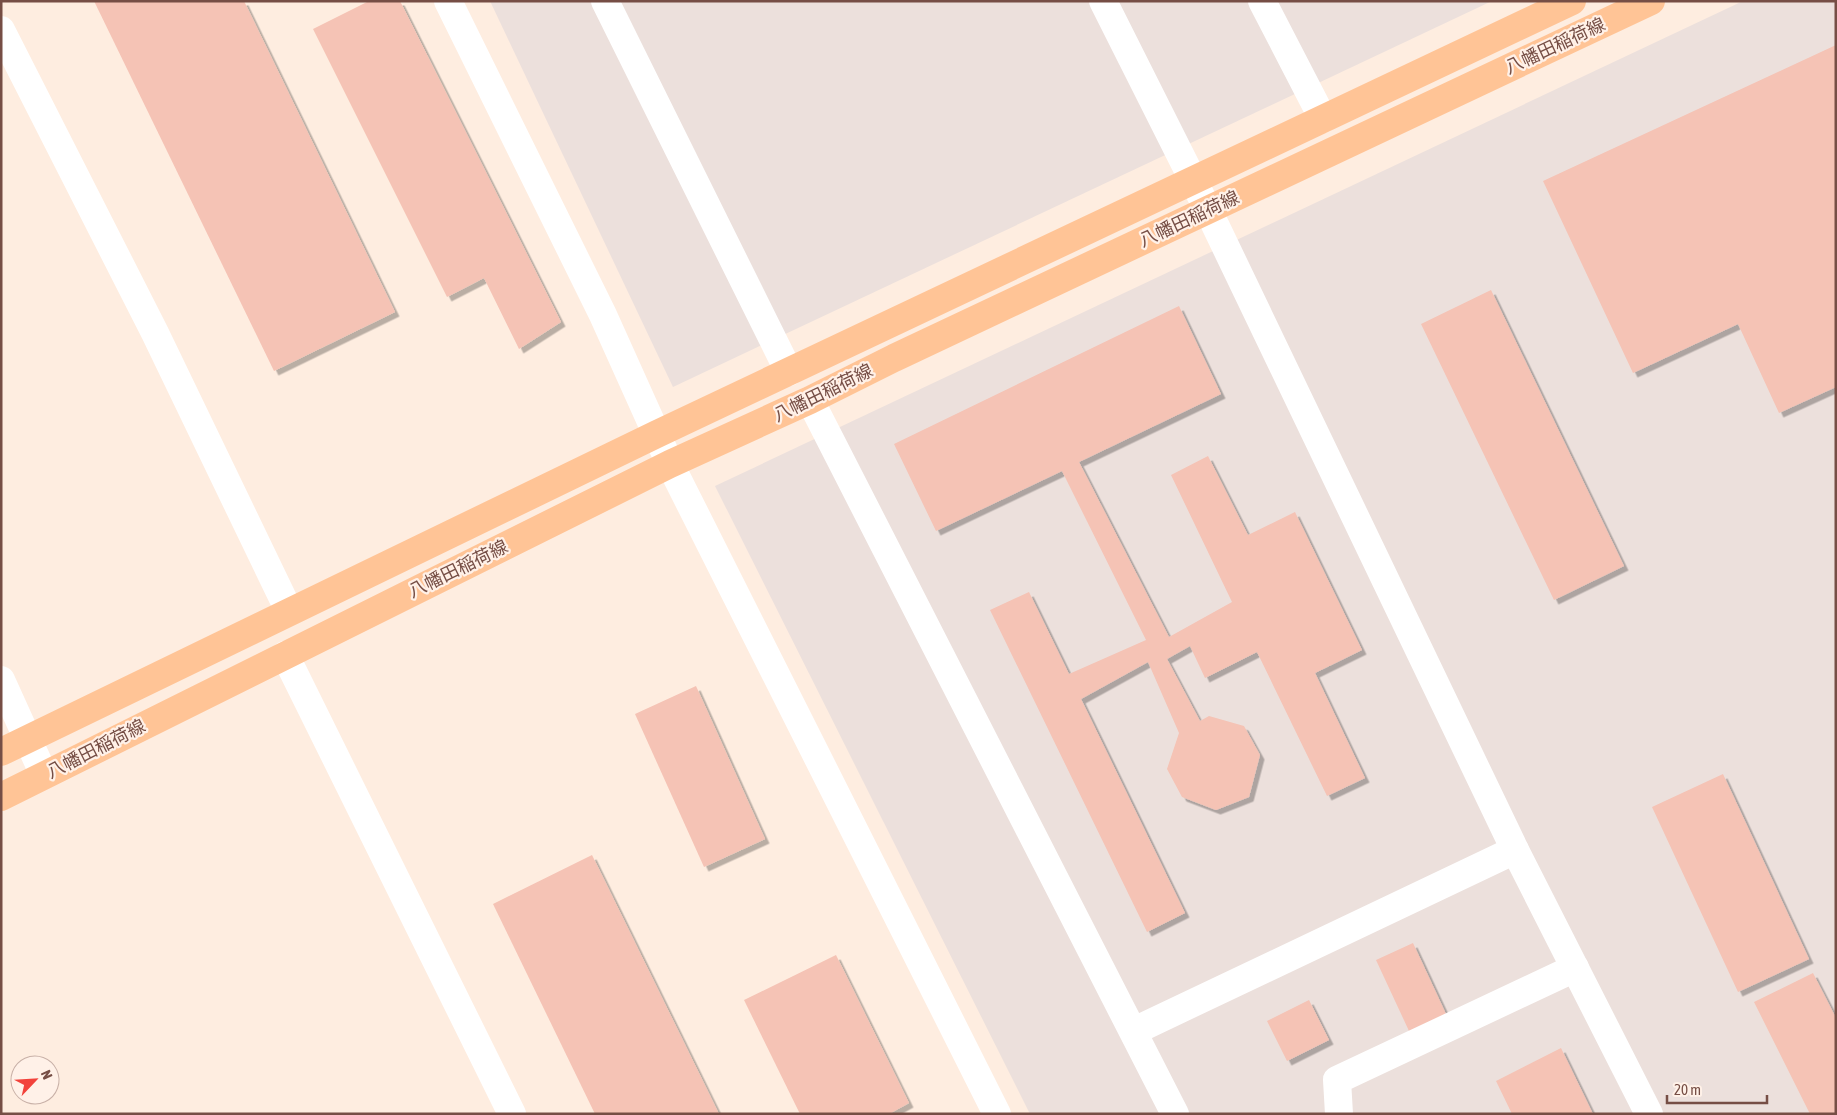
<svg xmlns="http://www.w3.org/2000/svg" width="1837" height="1115" viewBox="0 0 1837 1115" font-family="'Asap Condensed','Noto Sans JP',sans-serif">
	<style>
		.industrial { fill: #ece0dc }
		.building { fill: #f5c3b5; filter: url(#shadow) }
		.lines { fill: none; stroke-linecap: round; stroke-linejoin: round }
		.minor { stroke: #fff; stroke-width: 28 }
		.major { stroke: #ffc496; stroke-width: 28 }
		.labels { text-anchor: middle; stroke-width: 4.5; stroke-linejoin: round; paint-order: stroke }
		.street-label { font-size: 18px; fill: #764e45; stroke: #fff1e8 }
	</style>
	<defs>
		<filter id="shadow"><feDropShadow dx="4.5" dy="4.5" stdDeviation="0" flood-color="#0004"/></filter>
	</defs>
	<rect width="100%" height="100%" fill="#feede0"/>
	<!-- industrial -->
	<g class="industrial">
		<polygon points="490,1 1492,1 673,387"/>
		<polygon points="1743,1 1836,1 1836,1114 1030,1114 715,486"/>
	</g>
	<!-- building -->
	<g class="building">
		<polygon points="94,1 244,1 395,312 274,371"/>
		<polygon points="369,1 400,1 561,322 519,349 484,278 447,297 313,29"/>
		<polygon points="1836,45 1836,387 1779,413 1738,324 1633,373 1543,181"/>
		<polygon points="1491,290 1624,566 1554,600 1421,324"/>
		<polygon points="1179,306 1221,394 1079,462 1169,637 1232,602 1171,475 1208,456 1248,535 1295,512 1362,650 1315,673 1365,778 1327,796 1257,652 1205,678 1190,646 1167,659 1200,721 1209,716 1244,726 1260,755 1249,797 1216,810 1182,797 1167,769 1179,733 1148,662 1081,699 1185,913 1147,932 990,610 1029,592 1069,674 1146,640 1062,471 936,531 894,444"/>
		<polygon points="696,686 765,839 704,867 635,714"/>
		<polygon points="1723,774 1809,959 1738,992 1652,807"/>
		<polygon points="592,855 719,1114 595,1114 493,904"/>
		<polygon points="1413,943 1446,1014 1409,1031 1376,960"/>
		<polygon points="836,955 909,1103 889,1114 800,1114 744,1000"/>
		<polygon points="1813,973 1836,1018 1836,1114 1810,1114 1754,1002"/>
		<polygon points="1309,1000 1329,1040 1287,1061 1267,1021"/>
		<polygon points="1561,1048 1593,1114 1512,1114 1496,1081"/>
	</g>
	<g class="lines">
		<!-- minor -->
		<g class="minor">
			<polyline points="448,1 603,315 670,464 997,1114"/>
			<polyline points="605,1 789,372"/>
			<polyline points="1103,1 1208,210 1515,850 1649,1114"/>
			<polyline points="1262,1 1323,119"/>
			<polyline points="1,30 155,333 289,611"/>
			<polyline points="810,400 1175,1114"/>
			<polyline points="285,655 512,1114"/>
			<polyline points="1,680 44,775"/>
			<polyline points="1134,1031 1515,850"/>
			<polyline points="1339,1114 1337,1080 1575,968"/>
		</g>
		<!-- major -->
		<g class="major">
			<polyline points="1,752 657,434 1572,1"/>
			<polyline points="1,797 670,464 810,400 894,358 1651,1"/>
		</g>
	</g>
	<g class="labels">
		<!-- street labels -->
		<g class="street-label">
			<text transform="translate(1555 46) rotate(-25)" y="6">八幡田稲荷線</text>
			<text transform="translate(1189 219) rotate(-25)" y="6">八幡田稲荷線</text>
			<text transform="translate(823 393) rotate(-26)" y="6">八幡田稲荷線</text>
			<text transform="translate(458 569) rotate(-26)" y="6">八幡田稲荷線</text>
			<text transform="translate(96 749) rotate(-27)" y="6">八幡田稲荷線</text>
		</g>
	</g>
	<!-- border -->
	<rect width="1837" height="1115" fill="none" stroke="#764e45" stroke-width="5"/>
	<!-- north arrow -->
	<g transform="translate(35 1080) rotate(65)"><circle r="24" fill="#fff1e8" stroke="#c8b0a7"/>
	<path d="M0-4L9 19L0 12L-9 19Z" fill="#f2423b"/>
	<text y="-8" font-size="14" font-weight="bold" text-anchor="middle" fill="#764e45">N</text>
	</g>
	<!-- scale -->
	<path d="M1667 1095v8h100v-8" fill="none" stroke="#764e45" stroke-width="2.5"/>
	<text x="1674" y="1095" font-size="15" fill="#764e45" stroke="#fff1e8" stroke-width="4" paint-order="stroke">20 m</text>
</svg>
